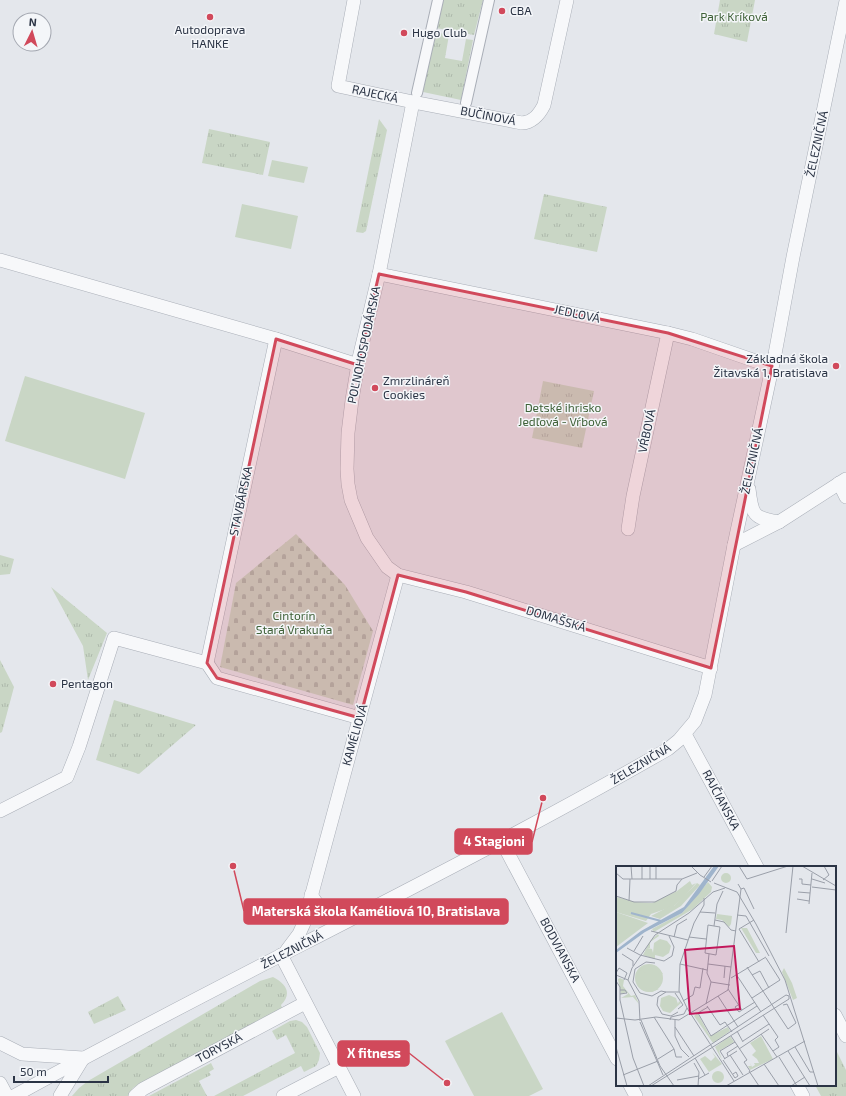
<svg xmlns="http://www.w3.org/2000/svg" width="846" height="1096" viewBox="0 0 846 1096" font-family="'Exo 2',sans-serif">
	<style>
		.grass { fill: url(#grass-tufts) }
		.cemetery { fill: url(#cemetery-stones) }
		.pitch { fill: #c9d6c5 }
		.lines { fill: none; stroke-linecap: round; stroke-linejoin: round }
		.pedestrian-casing { stroke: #a9aeb7; stroke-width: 12 }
		.minor-casing { stroke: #a9aeb7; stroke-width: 14 }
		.pedestrian { stroke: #f7f8fa; stroke-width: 10 }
		.minor { stroke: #f7f8fa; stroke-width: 13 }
		.marked { fill: #d1495b; fill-opacity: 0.2; stroke: #d1495b; stroke-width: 3; stroke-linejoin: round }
		.poi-dot { fill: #d1495b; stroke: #f4f6f9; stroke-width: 1.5 }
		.labels { text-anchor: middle; stroke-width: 3; stroke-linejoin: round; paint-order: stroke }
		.poi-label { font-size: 12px; fill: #2b3445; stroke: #f4f6f9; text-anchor: start }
		.park-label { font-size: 12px; fill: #3f6138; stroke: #f4f6f9 }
		.street-label { font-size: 12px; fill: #2b3445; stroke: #f4f6f9 }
		.inset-river { fill: none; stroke: #9fb4cc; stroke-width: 2 }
		.inset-road { fill: none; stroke: #9a9fa9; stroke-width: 1 }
		.view { fill: #c2185b; fill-opacity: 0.15; stroke: #c2185b; stroke-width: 2 }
		.inset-edge { fill: none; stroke: #2b3445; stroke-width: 2 }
		.leader { fill: none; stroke: #d1495b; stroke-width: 1.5 }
		.callout-dot { fill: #d1495b; stroke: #f4f6f9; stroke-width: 1.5 }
		.callout { fill: #d1495b; stroke: #d1495b; stroke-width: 1.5 }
		.callout-label { font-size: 13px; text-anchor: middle; font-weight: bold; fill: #fff }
	</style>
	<defs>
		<pattern id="grass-tufts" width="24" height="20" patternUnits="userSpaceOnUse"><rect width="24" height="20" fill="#c9d6c5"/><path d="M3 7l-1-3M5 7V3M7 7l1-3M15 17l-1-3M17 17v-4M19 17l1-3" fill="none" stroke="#adb8ab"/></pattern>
		<pattern id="cemetery-stones" width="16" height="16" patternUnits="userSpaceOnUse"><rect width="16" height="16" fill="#c9d6c5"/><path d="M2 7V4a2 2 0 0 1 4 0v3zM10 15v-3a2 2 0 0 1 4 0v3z" fill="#adb8ab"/></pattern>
	</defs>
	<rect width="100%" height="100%" fill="#e4e7ec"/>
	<!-- grass -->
	<g class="grass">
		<polygon points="442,0 483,0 474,35 436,28"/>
		<polygon points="720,0 755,0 747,42 714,34"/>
		<polygon points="435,32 449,35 445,58 462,61 466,39 473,40 461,100 423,92"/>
		<polygon points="379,119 387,130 366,231 363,233 356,232"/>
		<polygon points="209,129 270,142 263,175 202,163"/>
		<polygon points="544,194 607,207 597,252 534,239"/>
		<polygon points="543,381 594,391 582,448 532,438"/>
		<polygon points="0,555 14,559 10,574 0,575"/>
		<polygon points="51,587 107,633 88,680 83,646"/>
		<polygon points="0,660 14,687 2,732 0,733"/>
		<polygon points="114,700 196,725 139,774 96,760"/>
		<path d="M273,977C287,984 292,994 281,1005L282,1008L139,1084L133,1088L128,1096H72L79,1088L88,1081L260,981Z"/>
		<polygon points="118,996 126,1010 94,1024 88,1012"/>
		<polygon points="296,1020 302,1022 307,1027 320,1053 319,1060 316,1066 304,1072 301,1066 243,1096 214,1096 295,1053 286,1035 277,1040 272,1031 290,1021"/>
		<polygon points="835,1048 846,1070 846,1096 821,1096 815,1085 835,1085"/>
		<polygon points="211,1063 214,1069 209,1072 211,1075 199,1081 207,1096 149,1096"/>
	</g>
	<!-- cemetery -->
	<polygon class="cemetery" points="296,534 345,585 373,631 353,705 220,667 236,583"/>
	<!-- pitch -->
	<g class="pitch">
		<polygon points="272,160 308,167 304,183 268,176"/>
		<polygon points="242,204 298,216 291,249 235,237"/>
		<polygon points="25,376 145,413 125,479 5,441"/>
		<polygon points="502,1012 543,1089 529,1096 474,1096 445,1041"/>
	</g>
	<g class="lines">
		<!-- pedestrian casing -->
		<g class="pedestrian-casing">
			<g id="pedestrian">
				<polyline points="417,93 438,0"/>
				<polyline points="466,103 489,0"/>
			</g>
		</g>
		<!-- minor casing -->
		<g class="minor-casing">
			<g id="minor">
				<path d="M354,0L338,86L413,102L522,123C533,122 539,115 544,105L567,0"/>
				<polyline points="413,102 379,274 359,358 352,400 348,433 347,469 348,484 351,500 367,538 387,567 398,575 466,592 711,668"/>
				<polyline points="0,260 276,339 358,365"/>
				<polyline points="379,274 668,333 692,339 764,364 772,366"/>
				<polyline points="839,483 846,497"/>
				<path d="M749,489C752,515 753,518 779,522"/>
				<polyline points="628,529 633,496 668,333"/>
				<polyline points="734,545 779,522 846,479"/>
				<polyline points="207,663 217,678 360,718"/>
				<polyline points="685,734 757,867"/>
				<polyline points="0,811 67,777 79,747 114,638 207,663 276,339"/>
				<polyline points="501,840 617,1059"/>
				<path d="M311,895C324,914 327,919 351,918"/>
				<polyline points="287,950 299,934 304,923 398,575"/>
				<polyline points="281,955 354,1096"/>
				<polyline points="835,1015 846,1036"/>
				<polyline points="0,1043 22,1054 83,1058"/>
				<polyline points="0,1083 7,1096"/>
				<polyline points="630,1085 636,1096"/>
				<polyline points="797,1085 803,1096"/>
				<path d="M14,1096C230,977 454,872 668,749L679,740L695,721L705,695L734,545L775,354L793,257L846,1"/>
				<polyline points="60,1096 82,1060"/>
				<polyline points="135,1096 143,1089 305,1003"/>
				<polyline points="283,1096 339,1067"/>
			</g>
		</g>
		<!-- pedestrian -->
		<use href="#pedestrian" class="pedestrian"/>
		<!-- minor -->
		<use href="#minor" class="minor"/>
	</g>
	<!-- marked area -->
	<path class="marked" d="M379,274L668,333L772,366L711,668L466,592L398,575L360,718L217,678L207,663L276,339L358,365Z"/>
	<!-- markers -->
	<g class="poi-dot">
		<circle cx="502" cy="11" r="4"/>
		<circle cx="210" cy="17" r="4"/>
		<circle cx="404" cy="33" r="4"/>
		<circle cx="836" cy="366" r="4"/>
		<circle cx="375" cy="388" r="4"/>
		<circle cx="53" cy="684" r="4"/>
	</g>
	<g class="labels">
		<!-- poi labels -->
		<g class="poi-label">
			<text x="510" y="15">CBA</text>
			<text x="210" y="34" text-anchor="middle">Autodoprava<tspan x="210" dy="14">HANKE</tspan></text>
			<text x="412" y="37">Hugo Club</text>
			<text x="828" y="363" text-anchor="end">Základná škola<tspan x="828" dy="14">Žitavská 1, Bratislava</tspan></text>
			<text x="383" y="385">Zmrzlináreň<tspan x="383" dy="14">Cookies</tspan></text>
			<text x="61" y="688">Pentagon</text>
		</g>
		<!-- park labels -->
		<g class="park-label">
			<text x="734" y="21">Park Kríková</text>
			<text x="563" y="412">Detské ihrisko<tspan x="563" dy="14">Jedľová - Vŕbová</tspan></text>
			<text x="294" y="620">Cintorín<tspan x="294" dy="14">Stará Vrakuňa</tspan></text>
		</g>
		<!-- street labels -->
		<g class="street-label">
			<text transform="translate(375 94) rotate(12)" y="4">RAJECKÁ</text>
			<text transform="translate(488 116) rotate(11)" y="4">BUČINOVÁ</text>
			<text transform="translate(817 144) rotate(-78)" y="4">ŽELEZNIČNÁ</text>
			<text transform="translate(577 314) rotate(12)" y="4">JEDĽOVÁ</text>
			<text transform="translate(364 345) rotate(-78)" y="4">POĽNOHOSPODÁRSKA</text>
			<text transform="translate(647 431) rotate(-78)" y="4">VŔBOVÁ</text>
			<text transform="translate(752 461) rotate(-78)" y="4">ŽELEZNIČNÁ</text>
			<text transform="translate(241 501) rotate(-78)" y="4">STAVBÁRSKA</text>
			<text transform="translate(556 619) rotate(17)" y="4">DOMAŠSKÁ</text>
			<text transform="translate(355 735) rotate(-74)" y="4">KAMÉLIOVÁ</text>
			<text transform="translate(641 764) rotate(-31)" y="4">ŽELEZNIČNÁ</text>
			<text transform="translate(721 800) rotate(62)" y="4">RAJČIANSKA</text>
			<text transform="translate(292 950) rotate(-27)" y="4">ŽELEZNIČNÁ</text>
			<text transform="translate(560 950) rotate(62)" y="4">BODVIANSKA</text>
			<text transform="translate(219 1048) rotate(-28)" y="4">TORYSKÁ</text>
		</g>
	</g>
	<!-- overview -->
	<g transform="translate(616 866)">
		<rect width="220" height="220" fill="#e4e7ec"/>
		<path d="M92,16L96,21L95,26L77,43L38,66L36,63L66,47ZM101,48L116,50L115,58L113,61L106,54L100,53ZM125,62H131L144,87H140ZM42,68L43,70L34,76V82H31L36,83L37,87L38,77L44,73L51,75L55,80L53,87L47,91L39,89V93L27,89L34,75ZM19 112a14 14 0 1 1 28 0a14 14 0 1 1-28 0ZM168,102L176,117L181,132L177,134L166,106ZM4,112L8,114L7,120L15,130L19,129L23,138L17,131L5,132L12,128L11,126L5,128L2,113ZM53,129L60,132L62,138L63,135L65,137L54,147L47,145L44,140L45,132ZM90,140L82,148L94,170L112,161L114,165L97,177L78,150ZM114,170L118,176L103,185L106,194L99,181ZM145,170L157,193L134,204L132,200H135L134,197L136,201L139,199L138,197H143L141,193L136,189L140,185L134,177ZM96,186L106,198L93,206L84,193L89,190L95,195L99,191Z" fill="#c9d6c5"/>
		<path d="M74,15L76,19L80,17L68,31L58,40L35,48L30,55L0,46L1,31L19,36L36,37L61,25ZM31,99V102V99L40,100L47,108L42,107L37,102L33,103L30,107L23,104ZM23,114L30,122L43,123L36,126L28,125L21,118Z" fill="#c9d6c5"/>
		<path d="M0,46L32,57L0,81Z" fill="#c9d6c5"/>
		<path d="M81,17L84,19L65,40L44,53L35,50L56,39L58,40Z" fill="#c9d6c5"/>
		<path d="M105 12a5 5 0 1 1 10 0a5 5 0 1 1-10 0ZM96 211a6 6 0 1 1 12 0a6 6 0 1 1-12 0Z" fill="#c9d6c5"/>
		<path d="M98,0H103L83,28L66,47L29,66L0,87V84L25,65L68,41Z" fill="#9fb4cc"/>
		<path class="inset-river" d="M15,47L45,55"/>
		<path class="inset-road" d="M15,0L16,13M75,0L84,9L95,16M123,0L131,13L172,0M186,0L220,20M0,7L7,13H66L81,7M88,11L96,0M26,13V0M34,13V0M40,13V0M183,13H186V18L195,19M196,13L209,17M207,14L213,9L208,0M96,15L106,0M98,17L121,26L140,58L169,114L202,220M196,21L220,24M125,23L128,22L138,43M182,26L194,27M0,30L18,36H39L60,25L61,19L66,13M88,32V39L78,57L64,98L63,125L71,142L118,215M181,33L193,35M13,35L14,13M193,38L196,7M84,46L99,47M121,49L130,50L153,90M99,54L108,56L115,64L120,65M92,59L104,61L100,89L89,87ZM98,60L101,38L107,25M123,63L143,96M123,63L138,54M35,65L72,74M170,67L177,0M58,71L61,59L71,53M73,71L90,73M11,82L24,89L48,95L56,90L58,81L53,70M18,85L27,70M6,88L17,95V100M93,88L91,107L95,116M39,97L30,96L19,103L17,116L24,127L36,130L45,125L50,126M64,98L91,104M92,98L115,101M131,101L172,163L180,157L171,138L167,139M0,107L3,102L11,107L8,114M120,108L145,146M0,109L12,114M136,109L144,105L153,122M108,112L109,100M115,112L150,91M0,115L4,121V134L17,192L28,220M95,116L114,119M112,123L126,144L139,136M59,127L67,139L62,143M4,128L11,127L9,124H4M102,130L122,161M136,132L164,114L150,92M67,135L77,129L79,121L84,122L87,102M90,138L95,116M122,139L119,141L123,146L126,144M91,140L104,159L109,156L116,166M92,141L82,147L95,170L141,140M62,146L55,150L46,148L41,139L42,131L50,126H63M147,149L162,171L159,174L163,181L157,185M38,151L58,183L42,193M0,152L19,154L40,151L63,154L112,124L125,23L122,18M25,154L44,200L58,220M54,154L55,151L68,148L71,142M59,154V170L65,183L73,191M24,155L23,135L12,114L16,102L39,69L73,47L97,26L109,22M24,156L47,209M59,161L78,190M121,165L127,176M145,168L161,191M115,170L131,194L128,196L134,205M127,175L153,158M0,181L11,220M179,181L194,206H198M58,183L60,191H66M123,183L153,163M172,185L194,220M114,189L127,209M112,190L111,187L122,180M163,191L181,220M79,192L89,209M108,193L121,185M109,193L104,185L119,176M107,194L119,212L122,210L120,206L117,208M78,197L83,206L82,220M148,198L163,220M133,205L143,220M7,209L42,195M82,213L93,207M61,214L83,210M32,220L170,129L173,130V133L35,220M110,220L189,175M175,220L189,211"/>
		<path class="view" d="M118,80L124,143L74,148L69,84Z"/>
		<rect width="220" height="220" class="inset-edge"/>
	</g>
	<!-- callouts -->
	<path class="leader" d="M543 798L532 842M233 866L244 911M447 1083L409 1053"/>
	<g class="callout-dot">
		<circle cx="543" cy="798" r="4"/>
		<circle cx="233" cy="866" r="4"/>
		<circle cx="447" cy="1083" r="4"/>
	</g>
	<g class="callout">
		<rect x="455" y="829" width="77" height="25" rx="4"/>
		<rect x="244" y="899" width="264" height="25" rx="4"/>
		<rect x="338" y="1041" width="71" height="25" rx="4"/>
	</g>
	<g class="callout-label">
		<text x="494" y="846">4 Stagioni</text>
		<text x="376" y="916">Materská škola Kaméliová 10, Bratislava</text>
		<text x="374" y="1058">X fitness</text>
	</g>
	<!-- north arrow -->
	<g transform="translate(32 32) rotate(5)"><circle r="19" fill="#f4f6f9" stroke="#a4a8b1"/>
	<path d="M0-3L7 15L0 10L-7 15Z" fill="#d1495b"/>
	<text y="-6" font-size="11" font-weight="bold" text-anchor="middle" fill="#2b3445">N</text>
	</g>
	<!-- scale -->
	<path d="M14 1076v6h94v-6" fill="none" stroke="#2b3445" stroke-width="2"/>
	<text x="20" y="1076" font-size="12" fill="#2b3445" stroke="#f4f6f9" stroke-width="3" paint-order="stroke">50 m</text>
</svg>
